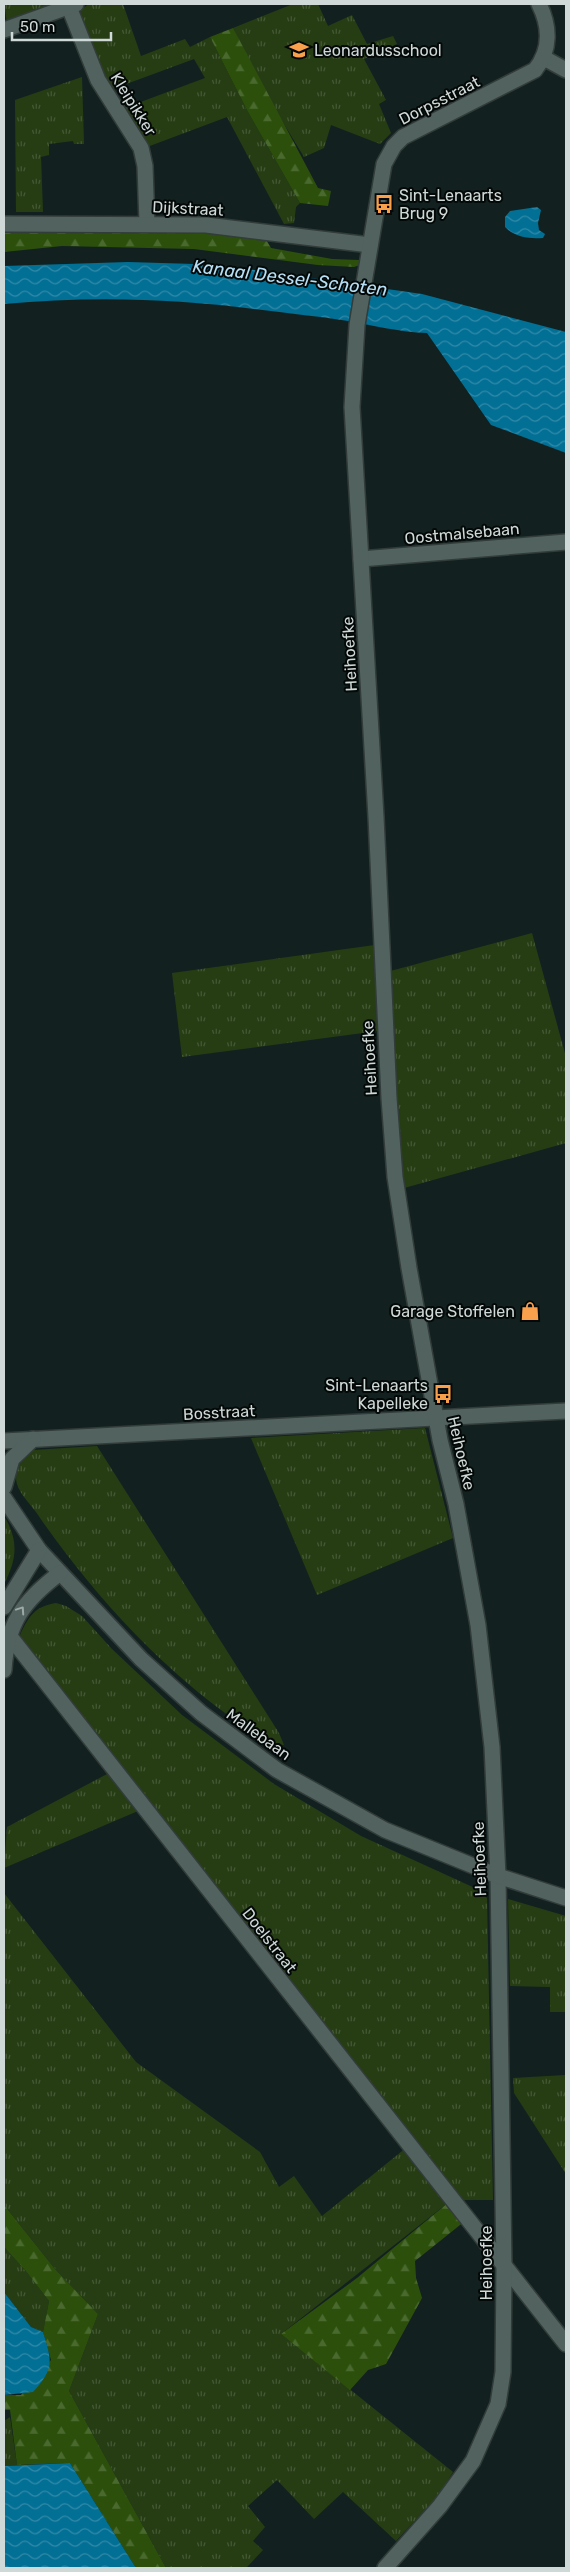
<svg xmlns="http://www.w3.org/2000/svg" width="570" height="2572" viewBox="0 0 570 2572" font-family="Rubik,sans-serif">
	<style>
		.grass { fill: url(#grass-tufts) }
		.forest { fill: url(#forest-firs) }
		.water { fill: url(#water-waves) }
		.lines { fill: none; stroke-linecap: round; stroke-linejoin: round }
		.street-casing { stroke: #323c3a; stroke-width: 18 }
		.secondary-casing { stroke: #323c3a; stroke-width: 18 }
		.street { stroke: #51625f; stroke-width: 15 }
		.secondary { stroke: #51625f; stroke-width: 15 }
		.oneway { stroke: #9da9a7 }
		.labels { text-anchor: middle; stroke-width: 4; stroke-linejoin: round; paint-order: stroke }
		.poi-label { font-size: 16px; fill: #cfd9d7; stroke: #040908; text-anchor: start }
		.street-label { font-size: 16px; fill: #cfd9d7; stroke: #040908 }
		.water-label { font-size: 18px; font-style: italic; fill: #b7e0f6; stroke: #040908 }
	</style>
	<defs>
		<pattern id="grass-tufts" width="24" height="20" patternUnits="userSpaceOnUse" patternTransform="scale(1.25)"><rect width="24" height="20" fill="#263d14"/><path d="M3 7l-1-3M5 7V3M7 7l1-3M15 17l-1-3M17 17v-4M19 17l1-3" fill="none" stroke="#445835"/></pattern>
		<pattern id="forest-firs" width="22" height="20" patternUnits="userSpaceOnUse" patternTransform="scale(1.25)"><rect width="22" height="20" fill="#2c500c"/><path d="M5 1l3.5 6h-7zM16 11l3.5 6h-7z" fill="#4a692f"/></pattern>
		<pattern id="water-waves" width="16" height="10" patternUnits="userSpaceOnUse" patternTransform="scale(1.25)"><rect width="16" height="10" fill="#026f95"/><path d="M0 5q4-4 8 0t8 0" fill="none" stroke="#328aa8"/></pattern>
	</defs>
	<rect width="100%" height="100%" fill="#12211f"/>
	<!-- grass -->
	<g class="grass">
		<polygon points="4,4 58,4 7,23"/>
		<polygon points="89,4 123,4 141,56 185,39 190,47 210,37 248,112 300,203 296,207 294,223 284,224 227,117 147,147 122,109 205,78 194,59 110,90 80,14 82,9"/>
		<polygon points="293,4 318,4 328,26 352,15 367,44 393,36 397,44 364,59 386,100 379,104 391,133 380,144 331,125 324,148 304,157 264,91 233,28"/>
		<polygon points="82,77 84,144 74,144 73,141 49,144 49,155 41,157 43,212 16,212 15,100"/>
		<polygon points="532,933 566,1057 566,1143 397,1190 385,1030 182,1057 172,973 382,944 383,973"/>
		<polygon points="425,1428 453,1538 317,1595 251,1438"/>
		<path d="M97,1446L279,1733L284,1745C268,1745 257,1734 244,1726C165,1674 89,1590 36,1512C30,1504 20,1494 17,1484C14,1474 19,1465 22,1455L33,1450Z"/>
		<path d="M4,1516C19,1541 17,1559 4,1584Z"/>
		<path d="M56,1603L66,1606L82,1616L112,1649L182,1715L274,1784L361,1836L477,1889L487,1898L493,2200H462L23,1643L20,1635C29,1616 34,1607 56,1603Z"/>
		<polygon points="109,1773 138,1811 4,1868 7,1827"/>
		<polygon points="4,1893 136,2062 260,2152 279,2187 294,2176 322,2216 407,2147 449,2202 281,2334 453,2472 439,2495 396,2541 343,2492 314,2519 277,2480 248,2506 265,2527 253,2541 263,2550 247,2567 249,2568 166,2568 69,2391 98,2314 55,2269 4,2205"/>
		<polygon points="508,1899 566,1916 566,2012 550,2012 550,1987 510,1986"/>
		<polygon points="566,2075 566,2174 514,2093 513,2078"/>
		<polygon points="4,2247 25,2270 49,2301 43,2332 31,2327 4,2292"/>
		<polygon points="10,2417 17,2465 4,2466 4,2421"/>
	</g>
	<!-- forest -->
	<g class="forest">
		<polygon points="233,28 318,188 331,191 328,206 300,203 248,112 210,37"/>
		<polygon points="4,230 204,230 265,238 271,248 332,259 359,260 360,265 354,267 318,265 194,249 62,246 4,252"/>
		<polygon points="449,2202 465,2221 415,2261 416,2278 422,2298 386,2364 368,2370 350,2390 281,2334 357,2278"/>
		<polygon points="4,2205 55,2269 98,2314 69,2391 166,2568 136,2568 70,2463 17,2465 10,2410 4,2410 4,2395 21,2395 51,2360 43,2332 49,2301 25,2270 4,2247"/>
	</g>
	<!-- water -->
	<g class="water">
		<path d="M537,207L541,210L538,223L539,230L545,234L543,238C531,239 515,238 505,227V217L510,211Z"/>
		<path d="M128,262L195,264L255,270L422,294L566,332V453L491,425L427,333C400,332 375,326 348,321C317,316 285,313 254,309C171,298 87,296 4,304V266Z"/>
		<path d="M4,2292L31,2327L43,2332C52,2361 55,2368 33,2392L4,2395Z"/>
		<polygon points="70,2463 136,2568 4,2568 4,2466"/>
	</g>
	<g class="lines">
		<!-- street casing -->
		<g class="street-casing">
			<g id="street">
				<polyline points="69,7 98,80 141,148 145,166 147,224"/>
				<polyline points="4,30 76,4"/>
				<polyline points="544,58 566,70"/>
				<polyline points="4,224 206,225 370,245"/>
				<polyline points="361,559 566,542"/>
				<polyline points="4,1441 566,1411"/>
				<polyline points="4,1487 12,1459 33,1439"/>
				<polyline points="8,1634 566,2344"/>
				<polyline points="385,2568 440,2506 473,2461 498,2404 503,2372 504,2266 498,1876"/>
			</g>
		</g>
		<!-- secondary casing -->
		<g class="secondary-casing">
			<g id="secondary">
				<polyline points="4,1498 39,1550 141,1659 201,1713 277,1770 385,1830 498,1876 566,1898"/>
				<polyline points="4,1607 39,1550"/>
				<path d="M4,1670C7,1623 23,1601 60,1573"/>
				<path d="M498,1876L492,1747L478,1625L456,1504L440,1440L409,1268L395,1177L389,1098L376,817L352,407L357,325L384,164L394,146L403,137L535,70C551,50 550,26 539,4"/>
			</g>
		</g>
		<!-- street -->
		<use href="#street" class="street"/>
		<!-- secondary -->
		<use href="#secondary" class="secondary"/>
	</g>
	<!-- one-way arrows -->
	<defs><path id="oneway-chevron" d="M-2-3.5L2.5 0L-2 3.5" fill="none" stroke-width="1.6" stroke-linecap="round" stroke-linejoin="round" transform="scale(1.25)"/></defs>
	<use class="oneway" href="#oneway-chevron" transform="translate(21 1610) rotate(-56)"/>
	<!-- icons -->
	<defs>
		<g id="school-bare" transform="scale(1.5)"><path d="M0-5L7-2L0 1L-7-2ZM-4 1L0 2.5L4 1V4Q0 6-4 4Z" fill="#f9a04c" stroke="#040908" stroke-width="2.5" paint-order="stroke"/></g>
		<g id="bus-bare" transform="scale(1.5)"><path d="M-5-6H5V4H4V6H2V4H-2V6H-4V4H-5ZM-3.5-4V0h7V-4ZM-3.5 1.2v1.5H-2V1.2ZM2 1.2v1.5H3.5V1.2Z" fill="#f9a04c" stroke="#040908" stroke-width="2.5" paint-order="stroke"/></g>
		<g id="shop-bare" transform="scale(1.5)"><path d="M-5-2.5h2.3a2.7 3.5 0 0 1 5.4 0H5L5.5 6h-11ZM-1.5-2.5h3a1.5 2.3 0 0 0-3 0Z" fill="#f9a04c" stroke="#040908" stroke-width="2.5" paint-order="stroke"/></g>
	</defs>
	<g fill-rule="evenodd">
		<use href="#school-bare" x="299" y="50"/>
		<use href="#bus-bare" x="384" y="204"/>
		<use href="#shop-bare" x="530" y="1311"/>
		<use href="#bus-bare" x="443" y="1394"/>
	</g>
	<g class="labels">
		<!-- poi labels -->
		<g class="poi-label">
			<text x="314" y="56">Leonardusschool</text>
			<text x="399" y="201">Sint-Lenaarts<tspan x="399" dy="18">Brug 9</tspan></text>
			<text x="515" y="1317" text-anchor="end">Garage Stoffelen</text>
			<text x="428" y="1391" text-anchor="end">Sint-Lenaarts<tspan x="428" dy="18">Kapelleke</tspan></text>
		</g>
		<!-- street labels -->
		<g class="street-label">
			<text transform="translate(439 100) rotate(-27)" y="6">Dorpsstraat</text>
			<text transform="translate(134 104) rotate(58)" y="6">Kleipikker</text>
			<text transform="translate(188 208) rotate(3)" y="6">Dijkstraat</text>
			<text transform="translate(462 533) rotate(-5)" y="6">Oostmalsebaan</text>
			<text transform="translate(349 654) rotate(-93)" y="6">Heihoefke</text>
			<text transform="translate(369 1058) rotate(-93)" y="6">Heihoefke</text>
			<text transform="translate(219 1412) rotate(-3)" y="6">Bosstraat</text>
			<text transform="translate(462 1453) rotate(77)" y="6">Heihoefke</text>
			<text transform="translate(259 1734) rotate(36)" y="6">Mallebaan</text>
			<text transform="translate(479 1859) rotate(-92)" y="6">Heihoefke</text>
			<text transform="translate(270 1940) rotate(52)" y="6">Doelstraat</text>
			<text transform="translate(486 2263) rotate(-90)" y="6">Heihoefke</text>
		</g>
		<!-- water labels -->
		<g class="water-label">
			<text transform="translate(290 278) rotate(7)" y="6">Kanaal Dessel-Schoten</text>
		</g>
	</g>
	<!-- border -->
	<rect width="570" height="2572" fill="none" stroke="#cfd9d7" stroke-width="10"/>
	<!-- scale -->
	<path d="M12 32v8h99v-8" fill="none" stroke="#cfd9d7" stroke-width="2.5"/>
	<text x="20" y="32" font-size="15" fill="#cfd9d7" stroke="#040908" stroke-width="4" paint-order="stroke">50 m</text>
</svg>
